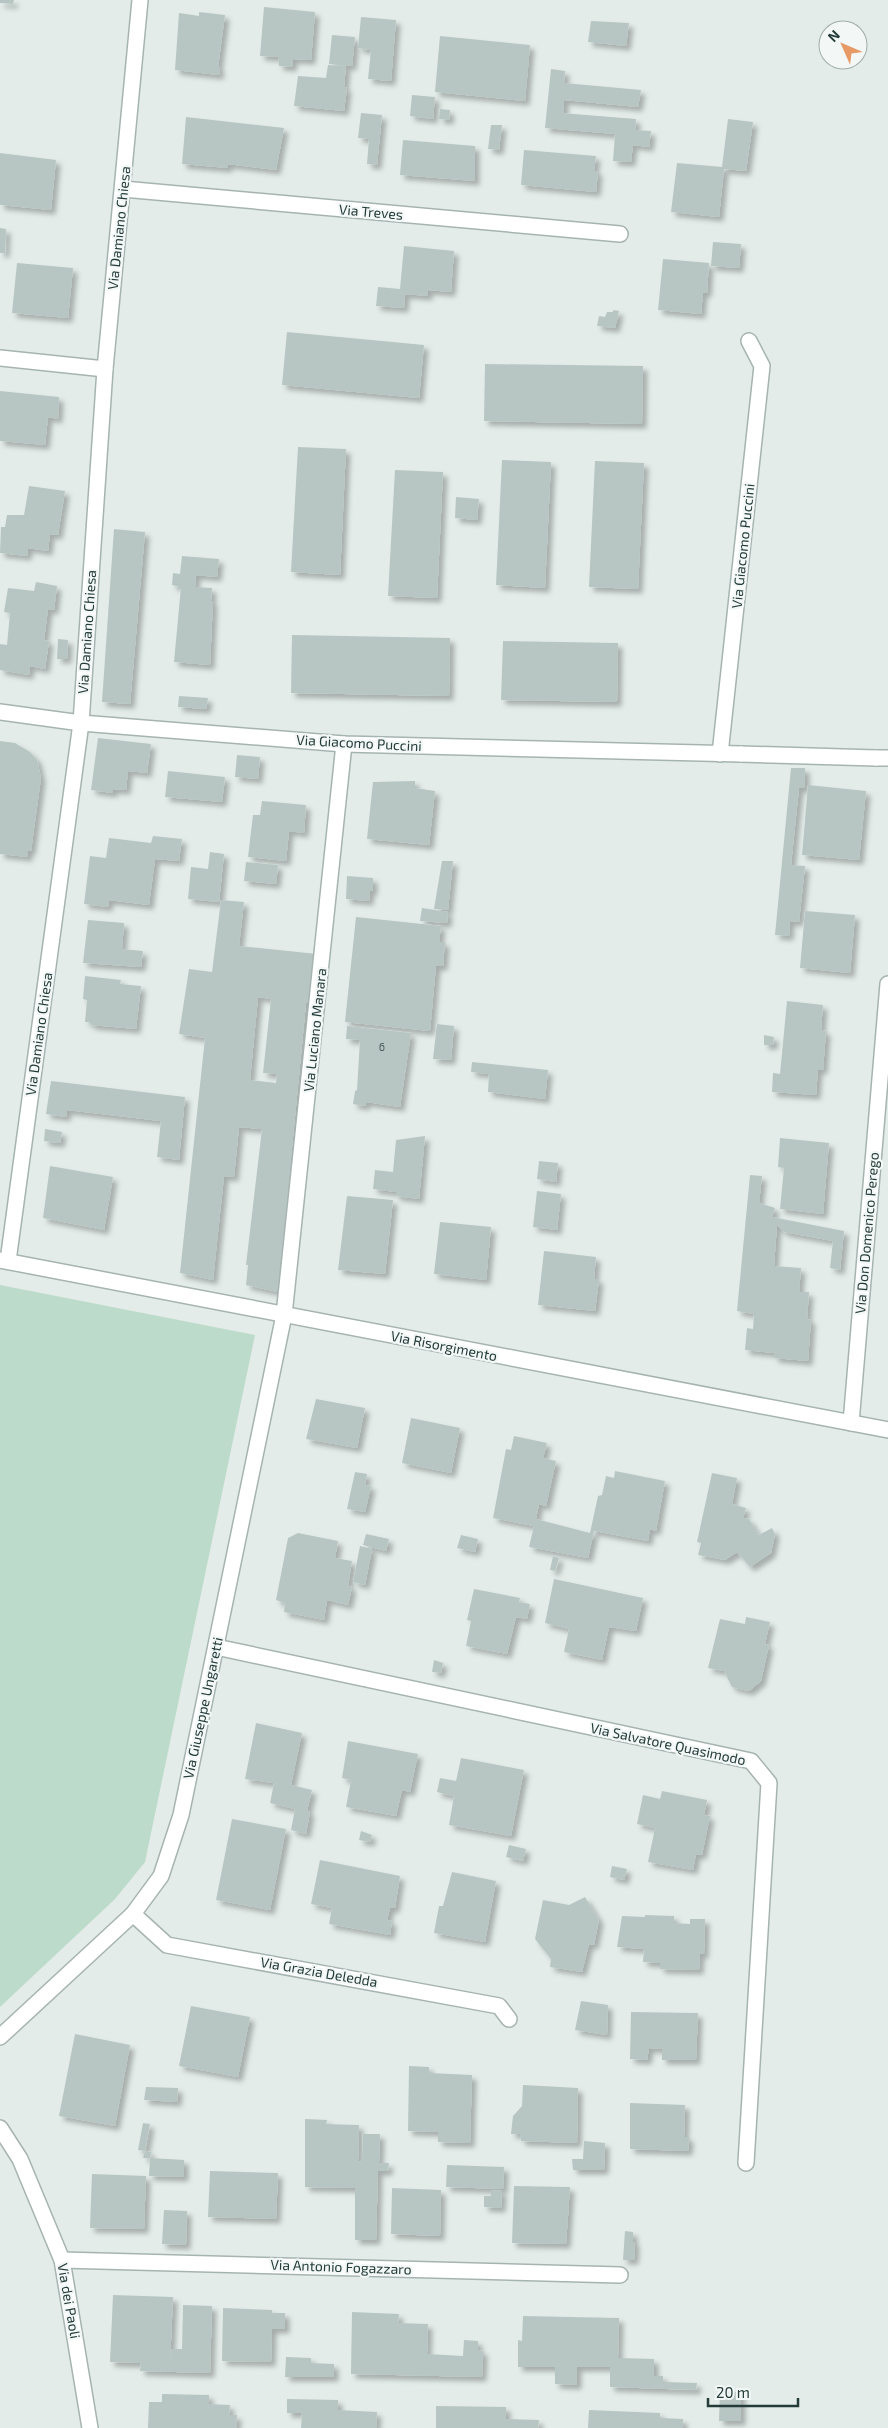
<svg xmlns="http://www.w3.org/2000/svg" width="888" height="2428" viewBox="0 0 888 2428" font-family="'Exo 2',sans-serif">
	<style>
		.green { fill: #bddbca }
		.building { fill: #b8c6c3; fill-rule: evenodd; filter: url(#shadow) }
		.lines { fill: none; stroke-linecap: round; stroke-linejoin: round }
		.pedestrian-casing { stroke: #a6b4b1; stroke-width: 18 }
		.minor-casing { stroke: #a6b4b1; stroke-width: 18 }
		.tertiary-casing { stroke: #a6b4b1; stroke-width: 18 }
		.pedestrian { stroke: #fff; stroke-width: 15 }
		.minor { stroke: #fff; stroke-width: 15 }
		.tertiary { stroke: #fff; stroke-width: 15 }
		.labels { text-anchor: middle; stroke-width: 4.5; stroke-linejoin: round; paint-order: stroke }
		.number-label { font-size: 11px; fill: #495e5c }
		.street-label { font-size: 14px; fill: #243c39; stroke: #f3f8f7 }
	</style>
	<defs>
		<filter id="shadow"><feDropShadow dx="4.5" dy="4.5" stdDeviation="2.5" flood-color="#0004"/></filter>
	</defs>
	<rect width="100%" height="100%" fill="#e3ece9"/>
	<!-- green -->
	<polygon class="green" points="0,1285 255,1335 145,1862 115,1899 0,2007"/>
	<!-- building -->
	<g class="building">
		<polygon points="0,0 14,0 13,4 0,3"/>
		<polygon points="264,7 315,12 311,60 293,59 292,67 279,66 278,57 260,56"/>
		<polygon points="199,12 225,15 218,67 220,68 219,75 175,70 179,13 199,16"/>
		<polygon points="361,17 396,20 391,81 368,79 371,50 358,48"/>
		<polygon points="591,21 629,23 626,46 588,42"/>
		<polygon points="332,35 355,37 352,66 329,64"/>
		<polygon points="440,36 530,45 525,101 435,92"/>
		<polygon points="328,65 346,66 344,87 347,88 344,111 294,106 298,76 326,78"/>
		<polygon points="551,69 565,71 564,83 641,90 638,107 564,100 564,112 561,113 636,119 635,130 651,131 649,147 633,145 631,162 613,161 615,134 545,128"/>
		<polygon points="412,95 435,97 433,119 410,116"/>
		<polygon points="440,109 450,110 449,120 439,119"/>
		<polygon points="361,113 382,115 377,165 367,164 369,139 358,138"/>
		<polygon points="186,117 284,128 276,170 228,164 228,168 182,164"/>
		<polygon points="728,119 753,122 746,171 724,169 719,217 671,212 677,163 722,167"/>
		<polygon points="491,125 502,125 499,150 488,149"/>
		<polygon points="403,140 475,146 475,181 400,175"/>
		<polygon points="524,150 596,156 594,171 598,171 596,192 521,185"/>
		<polygon points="0,153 56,160 51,210 0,205"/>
		<polygon points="0,228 6,229 5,253 0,253"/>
		<polygon points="713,242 741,244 739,268 711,266"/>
		<polygon points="404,246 454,251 451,292 428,290 428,296 405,294 404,308 376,306 378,287 400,289"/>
		<polygon points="663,259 709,263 707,293 703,292 701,314 658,310"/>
		<polygon points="17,263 73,268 68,318 12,313"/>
		<polygon points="613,310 619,311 615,328 597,326 599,316 605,317 607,312 613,312"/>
		<polygon points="287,332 424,345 419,398 282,385"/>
		<polygon points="485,364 643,366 642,424 484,421"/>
		<polygon points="0,391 59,397 58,419 48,417 45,445 0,441"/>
		<polygon points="298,447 346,449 340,575 291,572"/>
		<polygon points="502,460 551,462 545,588 496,585"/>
		<polygon points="595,461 644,463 638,589 589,587"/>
		<polygon points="395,470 443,472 437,598 388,596"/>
		<polygon points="29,486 65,491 58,535 50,534 48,551 28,548 27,556 0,553 1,527 5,527 7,515 24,515"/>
		<polygon points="456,497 479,499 477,520 455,518"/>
		<polygon points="114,529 145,532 130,704 102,702"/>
		<polygon points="182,556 219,559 217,577 196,575 195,587 212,588 211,601 213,601 210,665 174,662 181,587 172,585 173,573 180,574"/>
		<polygon points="36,582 57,586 54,610 48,609 44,640 49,641 45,669 30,666 29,675 0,670 0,644 7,645 10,613 4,612 8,588 34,591"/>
		<polygon points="292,635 450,638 449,696 291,693"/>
		<polygon points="58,639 68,640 67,659 57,659"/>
		<polygon points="503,641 618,643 617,702 501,700"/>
		<polygon points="179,696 208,698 206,709 178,707"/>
		<polygon points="98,738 151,744 147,773 128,771 126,790 113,789 113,793 91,790"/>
		<polygon points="0,741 15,743 30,752 37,760 41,778 31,851 28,850 28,857 0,854"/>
		<polygon points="237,755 260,757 258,779 235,777"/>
		<polygon points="791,768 805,768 805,788 799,788 791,865 805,866 799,922 790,921 789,936 775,935"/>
		<polygon points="168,771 225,777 222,802 165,797"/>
		<polygon points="415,781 415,788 435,791 429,845 367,839 373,782"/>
		<polygon points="808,785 866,791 859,860 802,855"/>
		<polygon points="262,801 306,805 304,833 289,831 286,861 248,857 253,815 260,815"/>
		<polygon points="153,836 182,839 179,861 155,859 149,905 109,900 108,907 84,904 90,856 106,858 109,838 151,843"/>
		<polygon points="210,852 224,854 219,902 188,899 191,867 208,869"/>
		<polygon points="442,861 453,861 448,910 434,909"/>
		<polygon points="246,862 278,865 276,884 244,881"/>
		<polygon points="347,876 373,878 373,891 370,890 369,901 346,899"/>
		<path d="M221,900L244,902L239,946L317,954L312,1003H306L278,1292L246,1285L248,1265H246L262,1129L239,1127L234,1177L224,1176L213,1280L180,1273L205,1038L179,1034L189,969L212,972ZM258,997L271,999L263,1073L277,1074L276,1083L250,1080Z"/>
		<polygon points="422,908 448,912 447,923 420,921"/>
		<polygon points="805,911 855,915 850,973 800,968"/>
		<polygon points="356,917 441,926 439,942 445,942 443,966 436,966 430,1031 345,1022"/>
		<polygon points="88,920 124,923 122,949 143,951 141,967 83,963"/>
		<polygon points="85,976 121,980 120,984 141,986 136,1029 91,1025 90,1022 85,1022 87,1000 83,999"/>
		<polygon points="787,1001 823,1005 821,1030 826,1031 823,1070 818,1069 816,1095 772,1092 773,1073 780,1074"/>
		<polygon points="437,1024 454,1026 451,1060 433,1059"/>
		<polygon points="347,1026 411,1033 400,1107 366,1102 365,1106 353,1104 355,1091 357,1090 360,1040 346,1039"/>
		<polygon points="764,1035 774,1037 773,1045 764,1045"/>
		<polygon points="472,1062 548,1070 545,1099 488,1092 489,1074 471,1072"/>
		<polygon points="51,1081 185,1097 179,1160 157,1157 161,1121 67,1110 66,1117 46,1114"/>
		<polygon points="45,1129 62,1132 60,1143 44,1141"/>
		<polygon points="425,1136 419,1199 396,1196 396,1192 373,1189 375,1170 393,1172 396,1140"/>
		<polygon points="780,1138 829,1143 823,1214 780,1209 784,1168 778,1167"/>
		<polygon points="539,1161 558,1163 556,1182 537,1179"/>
		<polygon points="50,1166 113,1177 104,1230 43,1218"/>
		<polygon points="750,1175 762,1176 759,1203 775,1208 772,1217 844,1231 840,1270 830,1268 833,1241 784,1232 777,1225 774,1266 801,1268 799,1292 809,1292 807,1319 811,1320 808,1361 774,1358 774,1353 745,1350 747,1328 753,1329 754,1314 737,1311"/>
		<polygon points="537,1191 561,1194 557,1230 533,1227"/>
		<polygon points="347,1196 393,1200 385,1274 338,1270"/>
		<polygon points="440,1222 491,1227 486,1280 434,1274"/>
		<polygon points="544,1251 596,1257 594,1279 599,1279 595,1311 538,1305"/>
		<polygon points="316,1399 365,1408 357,1448 306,1439"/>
		<polygon points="411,1418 460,1428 451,1473 402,1463"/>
		<polygon points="514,1436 547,1443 543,1458 556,1461 546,1506 539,1504 536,1519 590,1533 598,1496 602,1495 606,1476 614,1478 615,1471 665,1481 656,1531 650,1529 648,1541 594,1531 588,1558 529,1547 534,1526 493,1518 506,1449 511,1450"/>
		<polygon points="355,1472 367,1474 365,1485 371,1486 365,1512 347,1509"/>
		<polygon points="712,1473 737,1478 732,1504 746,1508 743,1518 749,1519 759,1535 772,1528 775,1534 771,1553 750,1567 737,1552 725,1560 698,1555 701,1543 697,1542"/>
		<polygon points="298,1533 338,1541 335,1558 352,1561 348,1586 352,1587 348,1605 327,1600 324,1620 284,1612 285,1603 276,1600 288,1538"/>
		<polygon points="366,1534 389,1539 386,1551 363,1545"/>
		<polygon points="461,1535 478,1539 475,1552 457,1548"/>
		<polygon points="360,1546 372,1549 365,1585 353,1582"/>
		<polygon points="553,1556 559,1558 555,1571 550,1570"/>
		<polygon points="554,1579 643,1598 636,1631 609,1627 602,1660 564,1652 569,1629 545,1623"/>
		<polygon points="474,1589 520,1598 519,1602 530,1604 527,1619 516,1617 507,1654 466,1646 471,1621 467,1620"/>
		<polygon points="746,1617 770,1622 765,1644 769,1645 761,1681 749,1691 732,1687 724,1671 708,1668 720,1619 745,1624"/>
		<polygon points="434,1660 443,1663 441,1673 432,1672"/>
		<polygon points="256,1723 302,1733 291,1785 312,1790 307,1811 310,1812 306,1834 291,1830 295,1809 270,1803 274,1783 245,1779"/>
		<polygon points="348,1741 418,1754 410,1792 402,1790 396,1816 346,1807 351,1780 342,1778"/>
		<polygon points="461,1758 524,1770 511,1836 449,1825 454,1796 437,1792 440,1778 456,1781"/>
		<polygon points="662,1791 707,1800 704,1815 710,1816 702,1855 696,1854 693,1870 648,1862 655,1828 637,1824 643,1795 660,1799"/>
		<polygon points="232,1819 286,1829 270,1910 216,1900"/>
		<polygon points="361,1831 372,1835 370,1842 359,1840"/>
		<polygon points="509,1845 526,1849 523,1861 506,1857"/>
		<polygon points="320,1860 400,1876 395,1908 390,1908 387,1920 392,1921 390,1935 329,1924 332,1908 311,1904"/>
		<polygon points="612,1866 627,1869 624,1880 610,1877"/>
		<polygon points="452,1872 496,1881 485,1942 434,1933 439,1906 443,1906"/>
		<polygon points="585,1897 599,1920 594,1945 589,1944 582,1972 550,1967 551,1959 535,1939 543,1900 569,1905"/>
		<polygon points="645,1915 674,1916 674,1923 690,1924 690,1919 705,1919 704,1954 700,1954 699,1970 660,1969 660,1963 643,1962 644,1949 617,1947 622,1916 645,1917"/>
		<polygon points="581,2001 608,2005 607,2035 575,2030"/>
		<polygon points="191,2006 250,2017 238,2077 179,2066"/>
		<polygon points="631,2012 698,2013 696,2060 662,2060 662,2049 649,2048 647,2060 630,2059"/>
		<polygon points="75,2034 130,2045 115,2126 59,2116"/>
		<polygon points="409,2066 429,2067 429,2073 472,2075 470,2143 438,2142 438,2132 408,2131"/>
		<polygon points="523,2085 578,2088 577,2143 521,2141 520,2134 511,2134 513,2116 522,2106"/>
		<polygon points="146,2087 178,2088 177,2102 144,2100"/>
		<polygon points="630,2103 685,2105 684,2137 689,2137 688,2151 630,2149"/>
		<polygon points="305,2119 327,2120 326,2124 359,2125 358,2162 362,2161 363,2134 380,2134 379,2163 389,2163 388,2171 378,2171 376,2240 355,2240 355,2188 305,2187"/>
		<polygon points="143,2123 150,2124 145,2151 151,2152 150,2158 143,2158 145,2151 138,2150"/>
		<polygon points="584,2141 605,2143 604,2170 573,2170 572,2159 583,2159"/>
		<polygon points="150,2158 184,2160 184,2177 149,2176"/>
		<polygon points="447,2165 504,2167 503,2189 446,2187"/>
		<polygon points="210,2171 278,2173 276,2219 208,2217"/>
		<polygon points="92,2174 146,2176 144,2229 90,2228"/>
		<polygon points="514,2186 570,2187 566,2244 512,2243"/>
		<polygon points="392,2188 441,2190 440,2236 391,2234"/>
		<polygon points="491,2190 502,2191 501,2208 484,2207 484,2196 491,2196"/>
		<polygon points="164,2210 187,2211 186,2245 162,2244"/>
		<polygon points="625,2231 633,2232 633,2242 635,2242 634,2260 623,2260"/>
		<polygon points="113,2295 173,2297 170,2364 172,2349 182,2349 183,2305 212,2306 210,2373 140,2371 141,2363 110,2362"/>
		<polygon points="223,2308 272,2310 272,2313 285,2313 285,2329 272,2329 271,2362 222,2361"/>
		<polygon points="352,2312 399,2314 398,2323 428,2324 427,2354 463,2356 464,2340 478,2341 478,2350 483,2351 482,2377 351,2374"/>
		<polygon points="523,2316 619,2318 618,2358 654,2359 654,2376 663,2376 663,2382 697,2383 696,2390 610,2387 610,2367 577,2367 577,2385 555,2384 555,2367 518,2367 518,2340 522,2341"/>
		<polygon points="286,2357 311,2358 311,2363 334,2364 334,2377 285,2377"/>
		<polygon points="720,2391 741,2392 741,2421 719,2421"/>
		<polygon points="162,2394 209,2395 209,2404 230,2405 229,2415 237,2415 236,2428 148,2428 149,2402 162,2402"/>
		<polygon points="287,2399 338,2400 338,2410 377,2412 376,2428 301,2428 302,2413 287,2413"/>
		<polygon points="436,2406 506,2407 506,2419 539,2420 538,2428 436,2428"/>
		<polygon points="589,2410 660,2413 660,2418 683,2419 683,2428 588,2428"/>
	</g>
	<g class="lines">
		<!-- pedestrian casing -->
		<g class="pedestrian-casing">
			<polyline id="pedestrian" points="741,754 876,758"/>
		</g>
		<!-- minor casing -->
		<g class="minor-casing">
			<g id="minor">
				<polyline points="123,189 620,234"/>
				<polyline points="0,358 105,369"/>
				<polyline points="0,712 81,723 344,744 741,754"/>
				<polyline points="720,754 762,366 749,341"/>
				<polyline points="876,758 888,758"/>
				<polyline points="8,1261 81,723 105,369 140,0"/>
				<polyline points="851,1423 888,984"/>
				<polyline points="216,1647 751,1761 769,1783 746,2163"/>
				<polyline points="133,1914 167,1945 499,2006 509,2019"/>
				<polyline points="0,2037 133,1914 161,1876 181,1815 284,1315 344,744"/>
				<polyline points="0,2128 20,2159 62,2260 90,2428"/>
				<polyline points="62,2260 620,2275"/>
			</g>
		</g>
		<!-- tertiary casing -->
		<g class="tertiary-casing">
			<polyline id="tertiary" points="0,1260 888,1430"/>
		</g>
		<!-- pedestrian -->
		<use href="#pedestrian" class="pedestrian"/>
		<!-- minor -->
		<use href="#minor" class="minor"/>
		<!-- tertiary -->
		<use href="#tertiary" class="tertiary"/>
	</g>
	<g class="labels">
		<!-- number labels -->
		<g class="number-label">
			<text x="382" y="1051">6</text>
		</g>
		<!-- street labels -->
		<g class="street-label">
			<text transform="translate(371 212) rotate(5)" y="5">Via Treves</text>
			<text transform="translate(119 228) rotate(-84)" y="5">Via Damiano Chiesa</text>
			<text transform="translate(743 546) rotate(-84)" y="5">Via Giacomo Puccini</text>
			<text transform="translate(87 632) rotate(-86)" y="5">Via Damiano Chiesa</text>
			<text transform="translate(359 743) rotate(3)" y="5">Via Giacomo Puccini</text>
			<text transform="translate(315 1030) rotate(-84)" y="5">Via Luciano Manara</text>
			<text transform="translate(39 1034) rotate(-82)" y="5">Via Damiano Chiesa</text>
			<text transform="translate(867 1233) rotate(-85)" y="5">Via Don Domenico Perego</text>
			<text transform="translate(444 1346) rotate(11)" y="5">Via Risorgimento</text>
			<text transform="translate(203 1708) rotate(-78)" y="5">Via Giuseppe Ungaretti</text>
			<text transform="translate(668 1744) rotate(12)" y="5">Via Salvatore Quasimodo</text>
			<text transform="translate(319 1972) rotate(10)" y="5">Via Grazia Deledda</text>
			<text transform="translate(341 2267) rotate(2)" y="5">Via Antonio Fogazzaro</text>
			<text transform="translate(69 2301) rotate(80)" y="5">Via dei Paoli</text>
		</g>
	</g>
	<!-- north arrow -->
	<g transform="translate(843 45) rotate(315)"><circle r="24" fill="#f3f8f7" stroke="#a0adab"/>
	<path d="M0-4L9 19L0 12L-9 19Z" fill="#e79a65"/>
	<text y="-8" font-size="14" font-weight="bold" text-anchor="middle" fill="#243c39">N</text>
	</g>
	<!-- scale -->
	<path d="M708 2398v8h90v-8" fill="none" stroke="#243c39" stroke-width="2.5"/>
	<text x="716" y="2398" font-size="15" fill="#243c39" stroke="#f3f8f7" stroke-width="4" paint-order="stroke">20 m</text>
</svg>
